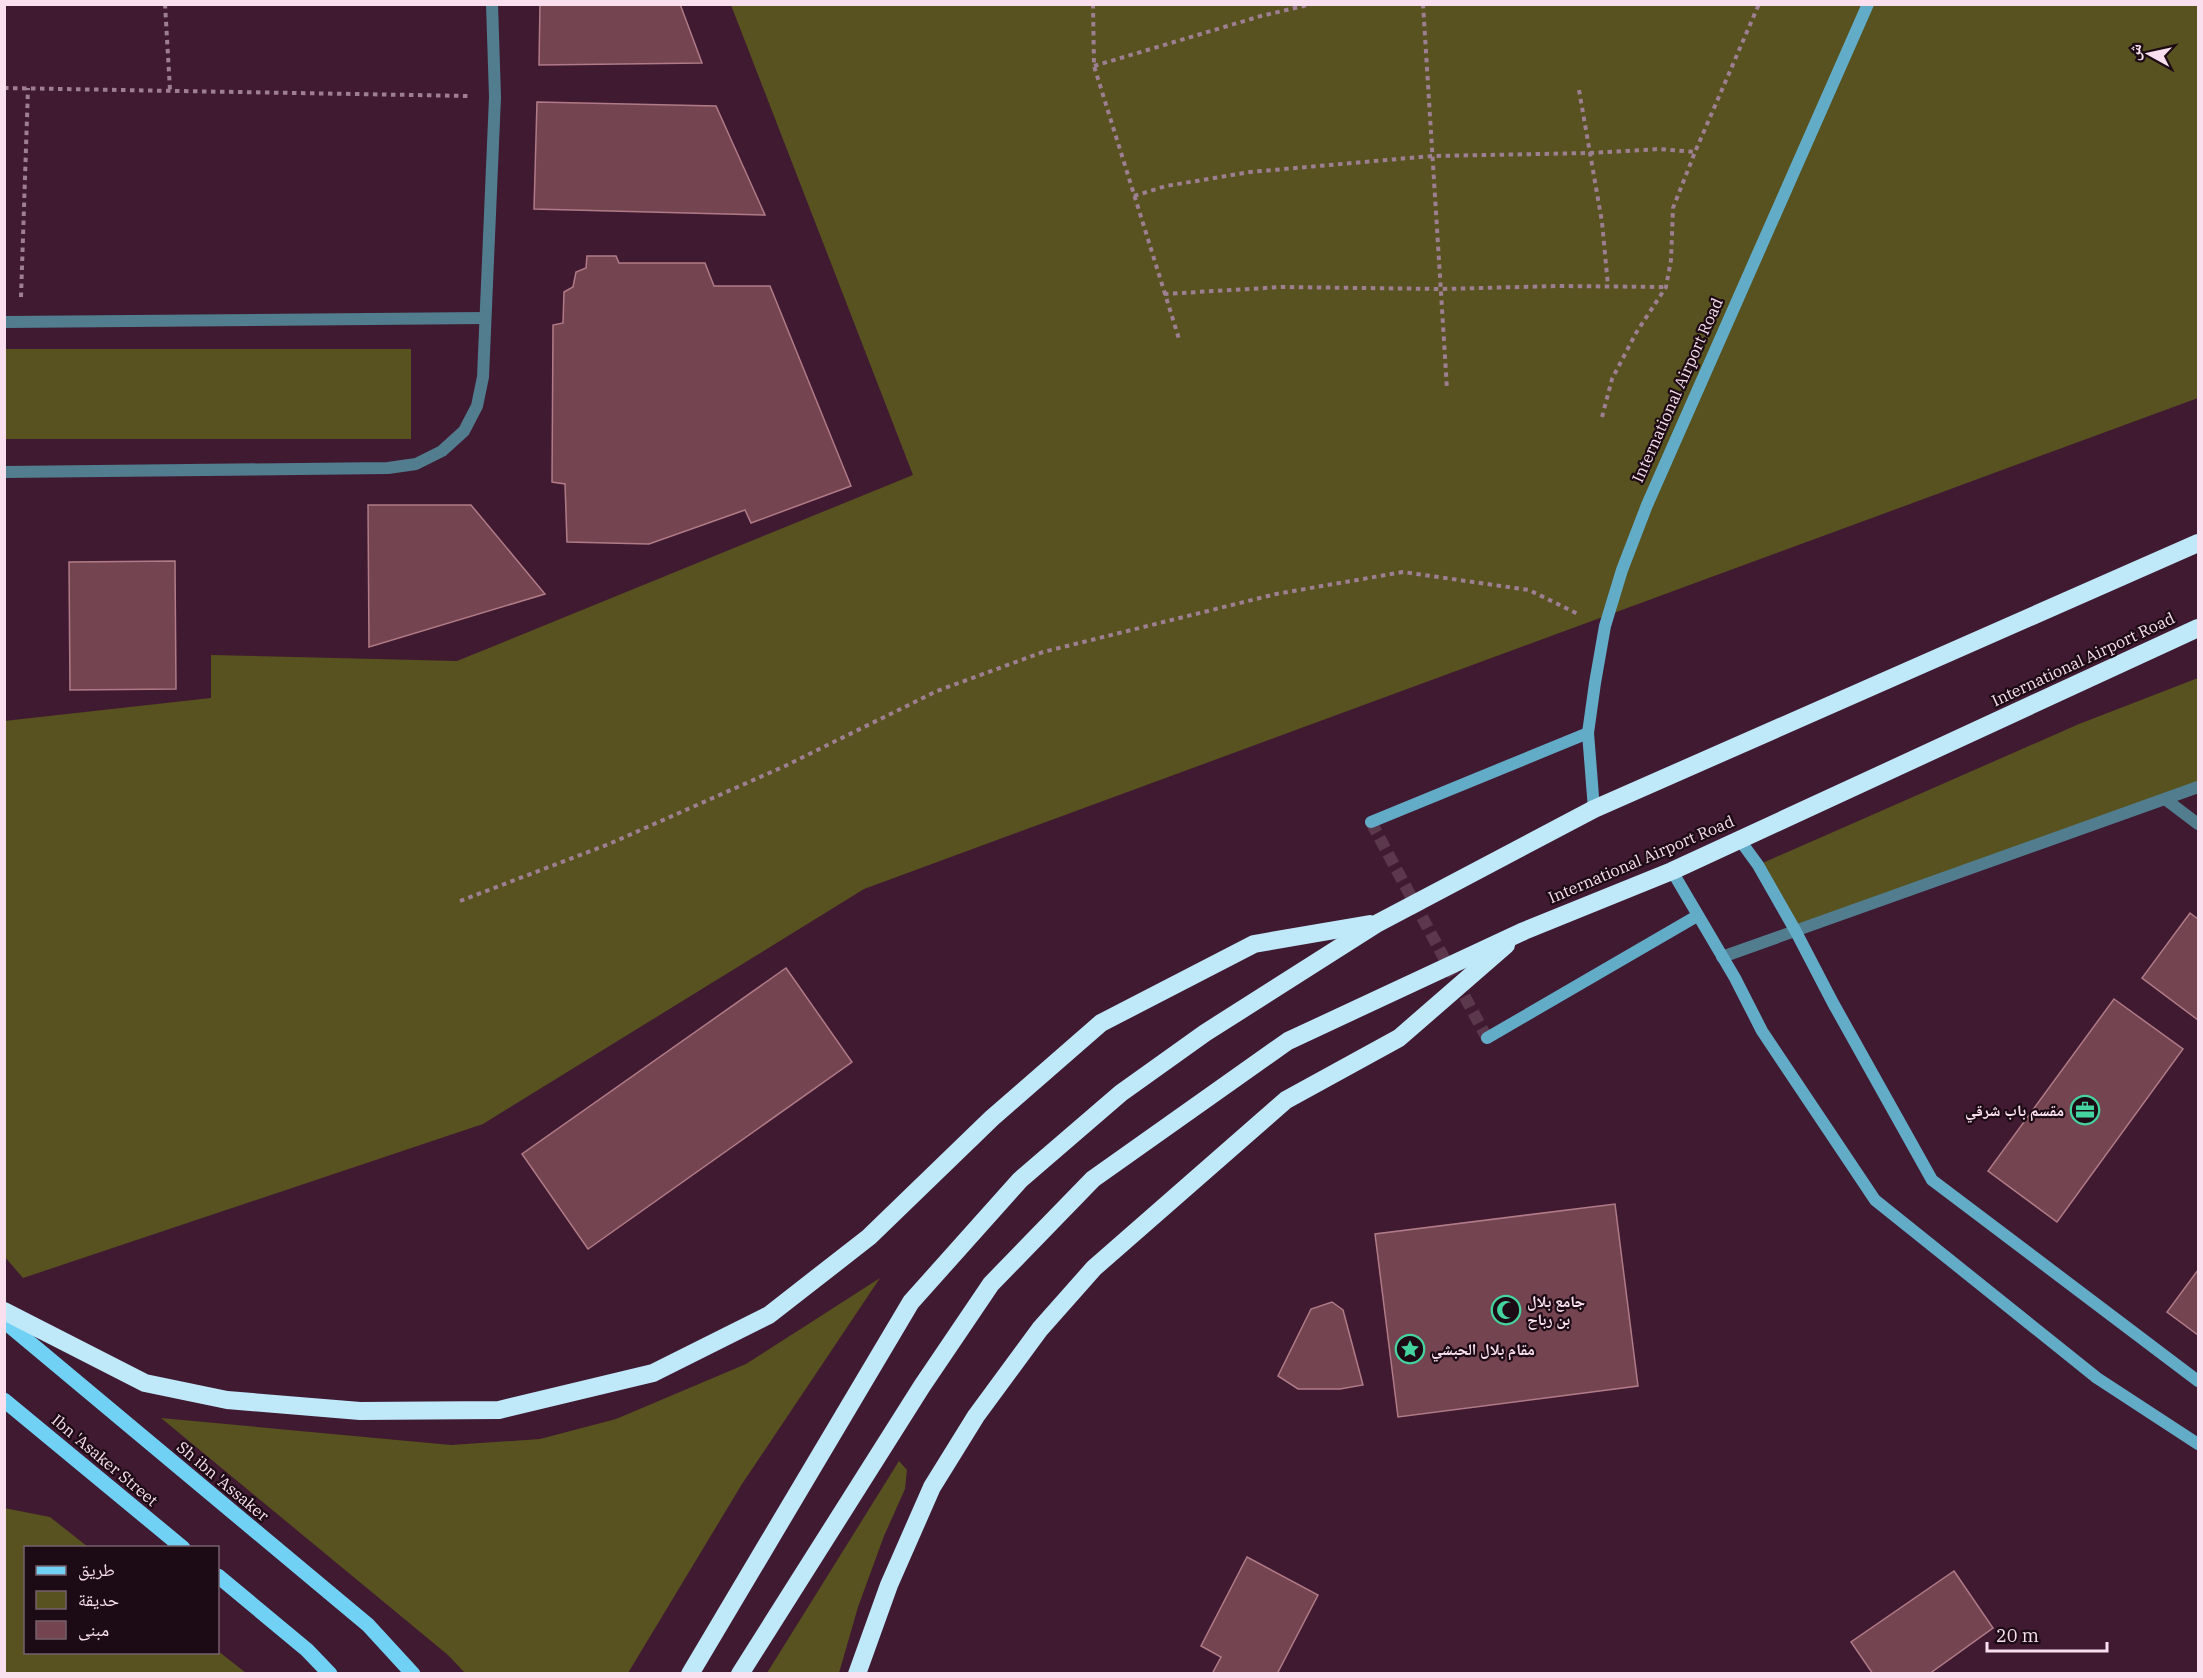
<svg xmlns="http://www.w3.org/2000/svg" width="2203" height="1678" viewBox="0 0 2203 1678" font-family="'IBM Plex Serif','Noto Naskh Arabic',serif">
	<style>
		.green { fill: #57521f }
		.building { fill: #744450; stroke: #b07b87; stroke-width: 1.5 }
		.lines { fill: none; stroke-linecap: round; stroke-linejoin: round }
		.secondary-tunnel { stroke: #5c384d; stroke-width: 12; stroke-dasharray: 12 6; stroke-linecap: butt }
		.path { stroke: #9e7e91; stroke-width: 4; stroke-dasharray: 4.5 4.5; stroke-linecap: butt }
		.street { stroke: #517d8e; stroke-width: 12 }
		.secondary { stroke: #63acc8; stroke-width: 12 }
		.primary { stroke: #70d1f5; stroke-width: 15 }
		.highway { stroke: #bfe8f9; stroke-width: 18 }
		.labels { text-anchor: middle; stroke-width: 4.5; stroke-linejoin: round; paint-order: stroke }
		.street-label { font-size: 16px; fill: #fae0ee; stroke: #1c0b15 }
		.poi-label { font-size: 16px; font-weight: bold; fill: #fae0ee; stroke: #1c0b15; text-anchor: start }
	</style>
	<rect width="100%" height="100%" fill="#401a31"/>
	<!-- green -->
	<g class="green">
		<polygon points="731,5 2198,5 2198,398 864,889 483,1124 23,1278 4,1256 4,721 211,698 211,655 457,661 913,475"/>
		<rect x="5" y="349" width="406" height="90"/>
		<polygon points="2198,678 2198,787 1795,930 1758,865 2079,724"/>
		<polygon points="880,1278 742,1484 628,1673 465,1673 448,1655 161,1418 451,1445 540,1439 616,1419 746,1364"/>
		<polygon points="899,1461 907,1470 905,1489 884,1536 858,1607 839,1673 767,1673"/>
		<polygon points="4,1508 50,1517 88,1547 26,1548 26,1652 218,1651 246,1673 5,1673"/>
	</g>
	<!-- building -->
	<g class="building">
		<polygon points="540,4 680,4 702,63 539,65"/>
		<polygon points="537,102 716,106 765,215 534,209"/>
		<polygon points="587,256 616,256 619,263 705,263 714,286 770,286 851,486 751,523 745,510 649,544 567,542 565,484 552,482 553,325 563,323 564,292 573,287 576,272 586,268"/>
		<polygon points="368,505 471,505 545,594 369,647"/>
		<polygon points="175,561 176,689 70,690 69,562"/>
		<polygon points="2190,913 2198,919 2198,1020 2142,978"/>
		<polygon points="786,968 852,1062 588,1249 522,1154"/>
		<polygon points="2114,999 2183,1049 2057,1222 1988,1171"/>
		<polygon points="1615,1204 1638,1386 1398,1417 1375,1234"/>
		<polygon points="2198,1270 2198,1335 2167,1312"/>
		<polygon points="1332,1302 1343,1310 1363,1385 1340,1389 1298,1389 1278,1376 1311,1309"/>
		<polygon points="1247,1557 1318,1595 1277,1674 1212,1674 1221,1657 1201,1646"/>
		<polygon points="1954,1571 1993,1628 1929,1674 1873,1674 1851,1642"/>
	</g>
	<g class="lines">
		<!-- secondary-tunnel -->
		<polyline class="secondary-tunnel" points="1371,822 1487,1038"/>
		<!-- path -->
		<g class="path">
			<polyline points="165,4 170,90"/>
			<polyline points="1093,4 1094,66 1180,342"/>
			<polyline points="1423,4 1447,389"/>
			<polyline points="1094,66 1261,16 1312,4"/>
			<polyline points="4,88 470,96"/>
			<polyline points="1579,90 1602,222 1608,286"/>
			<polyline points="1134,196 1166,186 1250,172 1432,156 1591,153 1659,149 1695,152"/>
			<polyline points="1164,294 1282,287 1442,289 1559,286 1666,287"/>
			<polyline points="21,297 28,88"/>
			<polyline points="1602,417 1612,379 1636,333 1666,287 1671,260 1673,208 1695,152 1759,4"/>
			<polyline points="460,901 609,844 785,766 937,691 1043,652 1276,594 1403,572 1529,590 1580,615"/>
		</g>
		<!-- street -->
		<g class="street">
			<polyline points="4,322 485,318"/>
			<polyline points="4,472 388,468 416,464 442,451 464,431 477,406 483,377 495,97 492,4"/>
			<polyline points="2165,799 2198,824"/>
			<polyline points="1722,957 2198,787"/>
		</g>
		<!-- secondary -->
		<g class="secondary">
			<polyline points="1594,809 1588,733 1595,683 1605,626 1622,570 1647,505 1868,4"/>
			<polyline points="1371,822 1588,733"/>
			<polyline points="1739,839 1758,865 1795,930 1833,1003 1932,1180 2198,1381"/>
			<polyline points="1672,871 1735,978 1762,1031 1875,1200 2097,1378 2198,1444"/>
			<polyline points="1487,1038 1697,916"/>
		</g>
		<!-- primary -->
		<g class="primary">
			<polyline points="4,1321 368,1625 413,1674"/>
			<polyline points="4,1400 183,1548"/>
			<polyline points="218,1576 307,1650 330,1674"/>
		</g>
		<!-- highway -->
		<g class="highway">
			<polyline points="4,1311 145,1383 227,1400 360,1411 499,1410 653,1373 769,1315 869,1237 992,1118 1101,1023 1254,944 1370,924"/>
			<polyline points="690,1674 911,1302 1020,1180 1121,1093 1205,1033 1378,923 1594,809 2198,543"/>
			<polyline points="740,1674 922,1386 991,1284 1093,1179 1288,1041 1524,931 1672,871 2198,628"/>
			<polyline points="857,1674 889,1585 932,1487 976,1416 1040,1329 1094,1268 1286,1100 1399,1038 1506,945"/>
		</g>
	</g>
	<!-- icons -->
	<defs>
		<g id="office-ring" transform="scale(1.5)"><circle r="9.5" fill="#1c0b15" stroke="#44d49f" stroke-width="1.5"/><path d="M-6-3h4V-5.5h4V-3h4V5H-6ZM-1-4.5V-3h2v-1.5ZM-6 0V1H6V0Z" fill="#44d49f"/></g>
		<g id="mosque-ring" transform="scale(1.5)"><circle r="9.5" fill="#1c0b15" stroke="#44d49f" stroke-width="1.5"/><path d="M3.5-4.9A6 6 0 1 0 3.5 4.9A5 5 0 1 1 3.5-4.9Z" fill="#44d49f"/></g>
		<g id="sight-ring" transform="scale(1.5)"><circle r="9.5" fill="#1c0b15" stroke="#44d49f" stroke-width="1.5"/><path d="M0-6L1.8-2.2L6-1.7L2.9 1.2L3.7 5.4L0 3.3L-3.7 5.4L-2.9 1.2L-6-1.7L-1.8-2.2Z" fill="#44d49f"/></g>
	</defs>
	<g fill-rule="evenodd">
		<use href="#office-ring" x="2085" y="1110"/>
		<use href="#mosque-ring" x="1506" y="1310"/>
		<use href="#sight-ring" x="1410" y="1349"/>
	</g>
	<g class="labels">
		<!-- street labels -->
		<g class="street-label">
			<text transform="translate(1677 390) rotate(-66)" y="6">International Airport Road</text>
			<text transform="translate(2083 659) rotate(-25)" y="6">International Airport Road</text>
			<text transform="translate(1641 859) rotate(-23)" y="6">International Airport Road</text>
			<text transform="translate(105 1460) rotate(40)" y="6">Ibn 'Asaker Street</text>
			<text transform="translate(223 1481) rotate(40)" y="6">Sh ibn 'Assaker</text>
		</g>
		<!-- poi labels -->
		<g class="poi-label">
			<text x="2064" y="1116" text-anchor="end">مقسم باب شرقي</text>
			<text x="1527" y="1307">جامع بلال<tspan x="1527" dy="18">بن رباح</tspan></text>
			<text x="1431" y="1355">مقام بلال الحبشي</text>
		</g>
	</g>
	<!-- border -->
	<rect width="2203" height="1678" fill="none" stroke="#fae0ee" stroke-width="12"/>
	<!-- legend -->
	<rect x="24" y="1546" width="195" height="108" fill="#1c0b15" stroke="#75606c" stroke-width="1.5"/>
	<rect x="36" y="1566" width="30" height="9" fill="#70d1f5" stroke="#75606c" stroke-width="1.5"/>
	<text x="78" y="1576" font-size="18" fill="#fae0ee">طريق</text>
	<rect x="36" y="1591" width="30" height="18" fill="#57521f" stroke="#75606c" stroke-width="1.5"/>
	<text x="78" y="1606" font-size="18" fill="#fae0ee">حديقة</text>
	<rect x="36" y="1621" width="30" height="18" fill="#744450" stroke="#75606c" stroke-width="1.5"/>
	<text x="78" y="1636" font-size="18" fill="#fae0ee">مبنى</text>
	<!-- north arrow -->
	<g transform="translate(2149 54) rotate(278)" stroke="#1c0b15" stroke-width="4.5" paint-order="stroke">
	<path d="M0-4.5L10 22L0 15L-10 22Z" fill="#fae0ee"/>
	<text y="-9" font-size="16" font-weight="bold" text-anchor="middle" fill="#fae0ee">ش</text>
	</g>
	<!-- scale -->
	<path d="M1987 1642v9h120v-9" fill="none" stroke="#fae0ee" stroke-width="3"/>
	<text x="1996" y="1642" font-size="18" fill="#fae0ee" stroke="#1c0b15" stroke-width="4.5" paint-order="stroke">20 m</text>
</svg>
